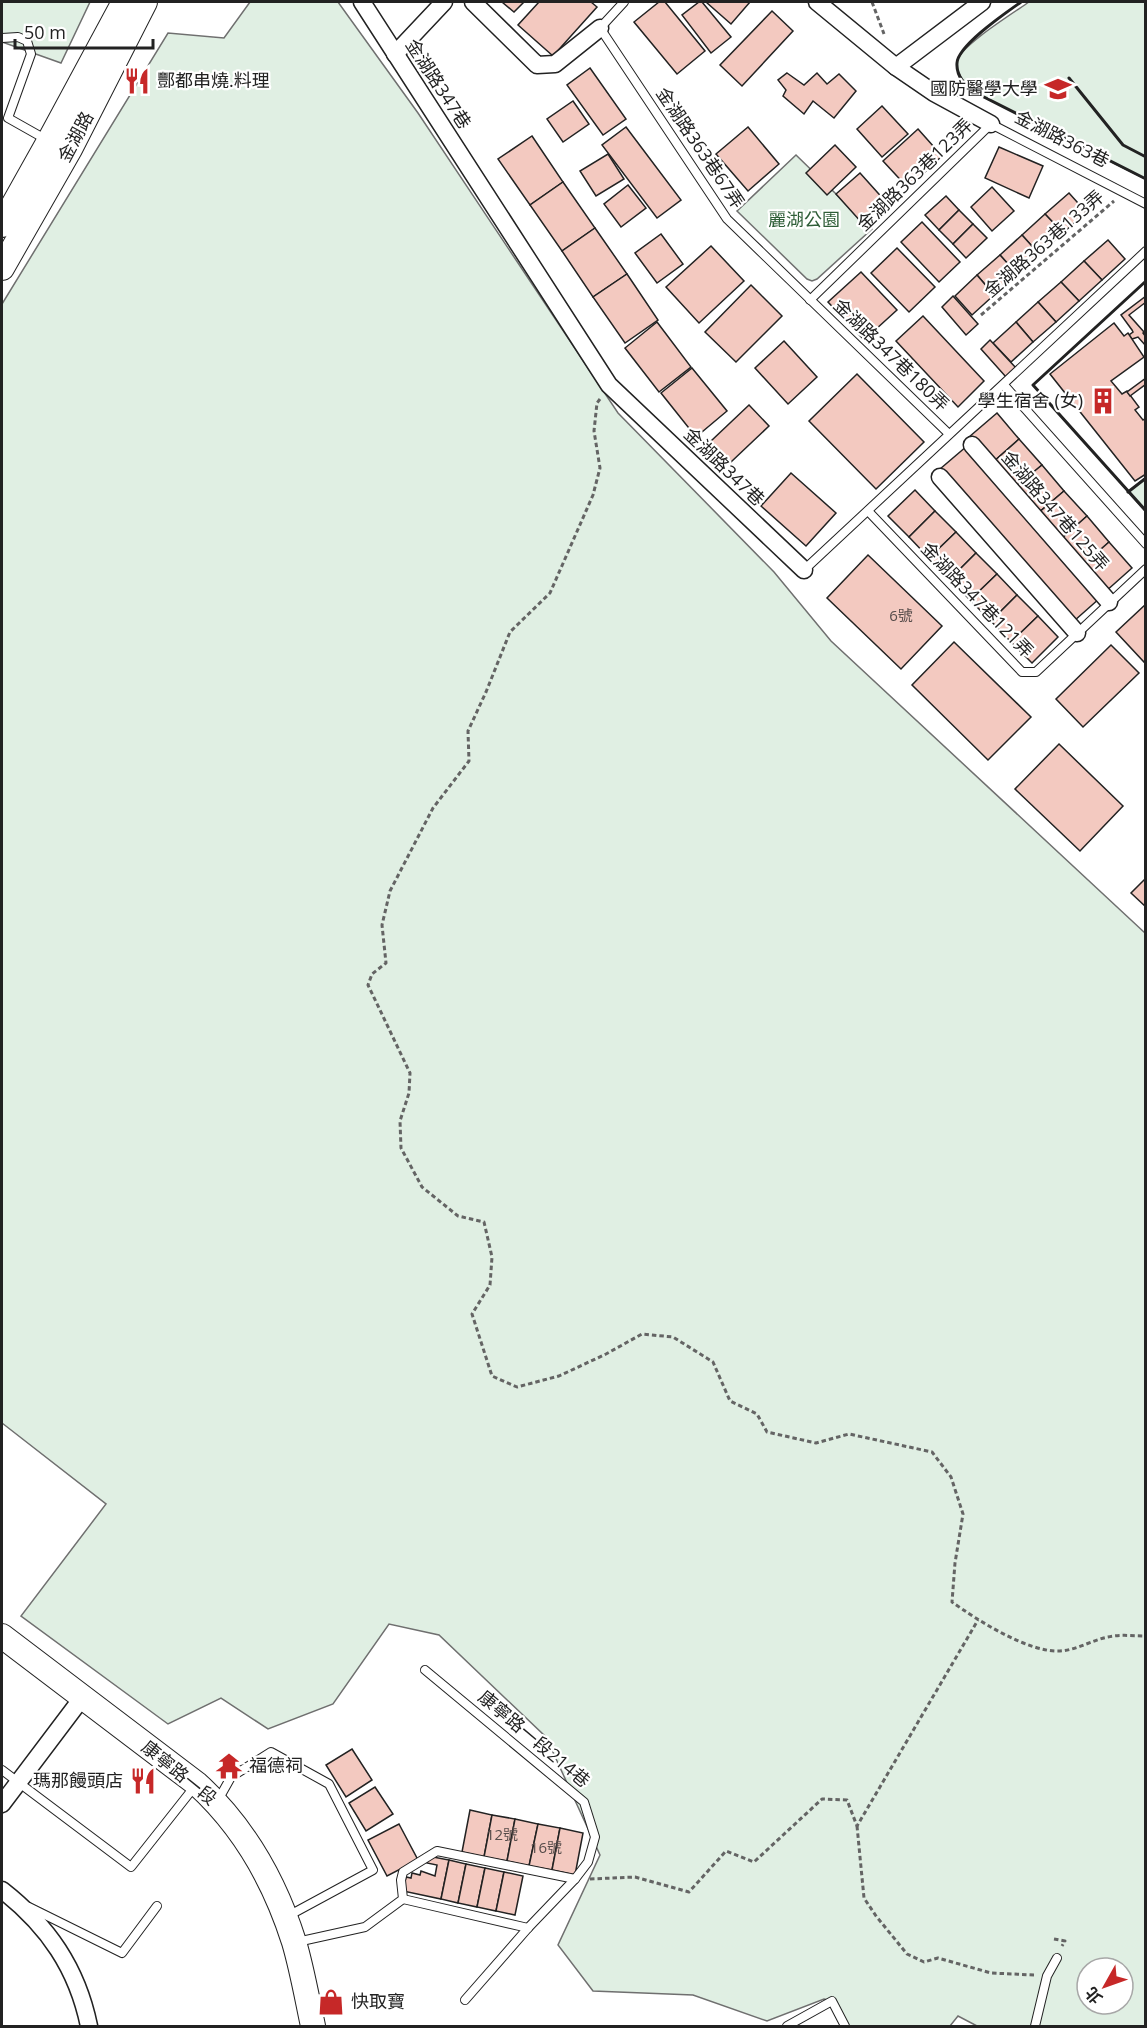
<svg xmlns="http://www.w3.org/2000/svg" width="1147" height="2028" viewBox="0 0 1147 2028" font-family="'Open Sans','Noto Sans TC',sans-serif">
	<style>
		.green { fill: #e0efe3; stroke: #6f6f6f; stroke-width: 1.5; fill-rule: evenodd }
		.building { fill: #f3c9c0; stroke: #222; stroke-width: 1.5 }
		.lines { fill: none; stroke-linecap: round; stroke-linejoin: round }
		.lane-casing { stroke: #222; stroke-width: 10 }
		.street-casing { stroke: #222; stroke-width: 19 }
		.secondary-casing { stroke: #222; stroke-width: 26 }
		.path { stroke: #646464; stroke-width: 3; stroke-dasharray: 4.5 3; stroke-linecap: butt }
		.lane { stroke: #fff; stroke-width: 8 }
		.street { stroke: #fff; stroke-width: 16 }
		.secondary { stroke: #fff; stroke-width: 24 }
		.wall { stroke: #222; stroke-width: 3 }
		.labels { text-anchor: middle; stroke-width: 4.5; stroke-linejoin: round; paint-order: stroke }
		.number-label { font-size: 15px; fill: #564c4a }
		.poi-label { font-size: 18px; fill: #222; stroke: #fff; text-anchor: start }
		.street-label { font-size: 18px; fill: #222; stroke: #fff }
		.park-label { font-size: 18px; fill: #2f5e38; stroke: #fff }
	</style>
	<rect width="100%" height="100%" fill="#fff"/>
	<!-- green -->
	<g class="green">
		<polygon points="2,2 90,2 61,63 2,42"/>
		<path d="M250,2H338L418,113L618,413L774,572L831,641L1145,933V2026H977L958,2016L950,2026H845L832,2001L824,1999L767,2021L693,1995L593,1991L558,1945L600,1855L546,1737L439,1635L389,1624L333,1704L268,1729L221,1698L168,1724L21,1616L106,1504L2,1423V304L168,33L224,38ZM1087,1968H1123V2004H1087Z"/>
		<path d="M1029,2H1145V179L976,93C967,86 956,76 957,62C958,47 1015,12 1029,2Z"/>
		<polygon points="796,155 872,229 817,279 812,281 807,279 737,211"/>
		<polygon points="1145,478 1145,511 1128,492"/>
	</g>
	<!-- building -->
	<g class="building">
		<polygon points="502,2 524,2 514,12"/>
		<polygon points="539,2 591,2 597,7 553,56 518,25"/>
		<polygon points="659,2 665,2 705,51 677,74 634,22"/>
		<polygon points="699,2 702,2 731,37 711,53 682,15"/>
		<polygon points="706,2 750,2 731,24"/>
		<polygon points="772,11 793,31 742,86 720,65"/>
		<polygon points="590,68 626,119 603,135 567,85"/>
		<polygon points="787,73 804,85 817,73 827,84 839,74 856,91 834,118 813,101 804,114 783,96 786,90 778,80"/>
		<polygon points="573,101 589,124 563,142 547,119"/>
		<polygon points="882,106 908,134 882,157 857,129"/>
		<polygon points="626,127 681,200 657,218 602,145"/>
		<polygon points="748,127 779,164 748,191 716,154"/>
		<polygon points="918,129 942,156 908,188 883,161"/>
		<polygon points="532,136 563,182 530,205 498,159"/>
		<polygon points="835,145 856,167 827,195 806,173"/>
		<polygon points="999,147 1043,166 1029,198 985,178"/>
		<polygon points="608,154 624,179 596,196 580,171"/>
		<polygon points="860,173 886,202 862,223 836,194"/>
		<polygon points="563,182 595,228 562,251 530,205"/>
		<polygon points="628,185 646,208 621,227 604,204"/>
		<polygon points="992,187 1014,211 992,231 971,207"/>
		<polygon points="1069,193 1086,212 1063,233 1045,214"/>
		<polygon points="946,196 959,210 939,230 925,215"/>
		<polygon points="959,210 973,224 953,244 939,230"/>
		<polygon points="1045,214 1063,233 1039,254 1022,235"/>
		<polygon points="922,222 960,262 939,282 901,242"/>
		<polygon points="973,224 987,238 966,258 953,244"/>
		<polygon points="595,228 627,274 593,297 562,251"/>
		<polygon points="661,234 683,264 657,283 635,253"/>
		<polygon points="1022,235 1039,254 1017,274 1000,255"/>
		<polygon points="1108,240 1125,259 1102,280 1084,261"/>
		<polygon points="711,246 744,281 699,323 666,287"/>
		<polygon points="897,248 935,287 909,312 871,273"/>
		<polygon points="1000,255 1017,274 994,295 977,275"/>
		<polygon points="1084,261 1102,280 1079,301 1061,282"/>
		<polygon points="861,272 897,310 864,340 828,302"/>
		<polygon points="627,274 658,320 625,343 593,297"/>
		<polygon points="977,275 994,295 972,315 955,296"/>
		<polygon points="1061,282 1079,301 1056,322 1038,302"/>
		<polygon points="751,285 782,316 736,362 705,332"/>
		<polygon points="953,296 978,324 966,335 942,307"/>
		<polygon points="1146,296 1146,302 1129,315 1144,332 1143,333 1146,337 1146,346 1138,337 1132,339 1129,335 1133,332 1132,330 1121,315"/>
		<polygon points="1038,302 1056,322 1033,342 1016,322"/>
		<polygon points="923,316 984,381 958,407 896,341"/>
		<polygon points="657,322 691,367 659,392 625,348"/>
		<polygon points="1016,322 1033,342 1011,362 993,343"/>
		<polygon points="1114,323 1124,336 1128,333 1144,357 1111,381 1122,394 1127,391 1139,407 1135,410 1143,420 1146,418 1146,474 1135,481 1050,374"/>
		<polygon points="990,340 1016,368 1006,377 981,349"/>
		<polygon points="784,341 817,377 788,404 755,368"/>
		<polygon points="692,368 727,411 696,437 661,393"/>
		<polygon points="857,374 924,442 876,489 809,421"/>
		<polygon points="1146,378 1146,384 1130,396 1127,392"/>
		<polygon points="749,405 769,426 731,462 711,441"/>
		<polygon points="997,413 1019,439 992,463 969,437"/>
		<polygon points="1019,439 1042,465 1014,488 992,463"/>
		<polygon points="967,446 1100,598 1074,621 940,469"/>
		<polygon points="1042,465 1064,491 1037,514 1014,488"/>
		<polygon points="791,473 836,513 806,546 761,506"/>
		<polygon points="915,490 935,511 909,537 888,516"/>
		<polygon points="1064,491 1087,516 1060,540 1037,514"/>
		<polygon points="935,511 956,532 929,558 909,537"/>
		<polygon points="1087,516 1109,542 1082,566 1060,540"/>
		<polygon points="956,532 976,553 950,579 929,558"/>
		<polygon points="1109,542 1132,568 1105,592 1082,566"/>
		<polygon points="976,553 997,574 970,600 950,579"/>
		<polygon points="868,555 942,626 901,669 827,598"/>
		<polygon points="997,574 1017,595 991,621 970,600"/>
		<polygon points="1017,595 1038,616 1011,642 991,621"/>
		<polygon points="1146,604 1146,661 1144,662 1116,632"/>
		<polygon points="1038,616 1058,637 1032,663 1011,642"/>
		<polygon points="954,642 1031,717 988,760 912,685"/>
		<polygon points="1111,645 1139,673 1083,727 1056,699"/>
		<polygon points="1059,744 1123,806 1080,851 1015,789"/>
		<polygon points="1146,878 1146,907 1131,893"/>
		<polygon points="352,1749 372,1780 346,1797 326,1765"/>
		<polygon points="375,1787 393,1814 366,1831 349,1803"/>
		<polygon points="470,1810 492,1815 484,1857 462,1852"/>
		<polygon points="492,1815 515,1819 507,1861 484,1857"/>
		<polygon points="515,1819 538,1824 529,1866 507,1861"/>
		<polygon points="399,1824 418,1860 387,1876 368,1840"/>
		<polygon points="538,1824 560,1828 552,1870 529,1866"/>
		<polygon points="560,1828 583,1833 575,1875 552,1870"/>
		<polygon points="428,1856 449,1860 441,1899 403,1891 406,1877 411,1878 412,1873 420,1875 421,1871 435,1876 437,1865 427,1863"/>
		<polygon points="449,1860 466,1864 458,1903 441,1899"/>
		<polygon points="466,1864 485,1868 477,1907 458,1903"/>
		<polygon points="485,1868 504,1872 496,1911 477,1907"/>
		<polygon points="504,1872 523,1876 515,1915 496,1911"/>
	</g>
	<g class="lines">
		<!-- lane casing -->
		<g class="lane-casing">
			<g id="lane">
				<polyline points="624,2 600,28 727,219 949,434"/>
				<polyline points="2,38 18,37 27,41 31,54 8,118 47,140"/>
				<polyline points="810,300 991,124 1146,204"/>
				<polyline points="1004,385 1146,544"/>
				<polyline points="868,511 1022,672 1036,672 1146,569"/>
				<polyline points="804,570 1146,251"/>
				<polyline points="425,1670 584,1802 595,1837 588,1862 575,1879 528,1928 465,2000"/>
				<polyline points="2,1770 131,1867 195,1786"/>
				<polyline points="217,1802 231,1777 271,1752 329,1784 373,1870 288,1916"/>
				<polyline points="403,1899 528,1928"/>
				<polyline points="29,1907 122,1953 157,1906"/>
				<polyline points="297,1942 365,1927 403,1899 401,1880 403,1872 437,1851 575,1879"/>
				<polyline points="787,2026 832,2001 845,2026"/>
				<polyline points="1035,2026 1047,1976 1057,1958"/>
			</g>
		</g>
		<!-- street casing -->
		<g class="street-casing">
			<g id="street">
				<polyline points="362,2 609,385 804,570"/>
				<polyline points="473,2 537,65 555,64 600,28"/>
				<polyline points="817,2 896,67 934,93 991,124"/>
				<polyline points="395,54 444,2"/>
				<polyline points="896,67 982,2"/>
				<polyline points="972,445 1109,602"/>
				<polyline points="940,477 1077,633"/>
				<polyline points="2,1804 82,1698"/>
				<path d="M2,1890C48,1926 77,1968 89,2026"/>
			</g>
		</g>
		<!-- secondary casing -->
		<g class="secondary-casing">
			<g id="secondary">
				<polyline points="2,225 49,141 124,2"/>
				<polyline points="2,268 70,149 145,2"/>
				<path d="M2,1636L197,1784C243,1826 275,1882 294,1942C302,1969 307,1998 313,2026"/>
			</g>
		</g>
		<!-- path -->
		<g class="path">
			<polyline points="872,2 884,34"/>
			<polyline points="981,315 1114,201"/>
			<path d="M600,399L597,403L594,431L600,468L593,495L550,593L510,632L486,692L468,731L469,761L433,808L390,891L382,925L386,963L372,974L368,985L410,1073L409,1093L400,1121L401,1148L422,1187L458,1216L484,1222L492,1257L490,1285L472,1314L492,1376L517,1387L559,1376L606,1354L642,1334L673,1337L713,1362L730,1401L757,1414L767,1432L816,1443L849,1434L932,1452L951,1477L963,1514L955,1563L952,1602C977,1620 1029,1653 1060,1651C1077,1650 1092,1640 1108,1637C1120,1634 1134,1636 1146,1636"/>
			<polyline points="857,1826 864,1898 876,1916 907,1954 924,1962 938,1958 991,1973 1034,1975"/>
			<polyline points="590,1879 635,1877 689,1892 726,1851 754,1862 822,1799 847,1800 857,1826 978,1620"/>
			<polyline points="1054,1939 1065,1941 1062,1946"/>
		</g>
		<!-- lane -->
		<use href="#lane" class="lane"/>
		<!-- street -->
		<use href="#street" class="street"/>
		<!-- secondary -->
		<use href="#secondary" class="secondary"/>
		<!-- wall -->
		<g class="wall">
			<path d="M1021,2C1007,12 958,45 957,63C956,77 966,86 976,93L1146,179"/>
			<polyline points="1069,78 1123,145 1146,157"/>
			<polyline points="1146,281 1033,385 1146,511"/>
			<polyline points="1128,492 1146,478"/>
		</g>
	</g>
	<!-- icons -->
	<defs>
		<g id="restaurant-bare" transform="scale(2.07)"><path d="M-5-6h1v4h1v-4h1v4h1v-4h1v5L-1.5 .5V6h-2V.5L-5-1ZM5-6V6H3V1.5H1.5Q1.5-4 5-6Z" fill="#c62828" stroke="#fff" stroke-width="2.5" paint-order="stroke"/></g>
		<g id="university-bare" transform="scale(2.07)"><path d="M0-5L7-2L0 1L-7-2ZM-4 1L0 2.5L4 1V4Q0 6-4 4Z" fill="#c62828" stroke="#fff" stroke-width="2.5" paint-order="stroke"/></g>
		<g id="building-bare" transform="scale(2.07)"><path d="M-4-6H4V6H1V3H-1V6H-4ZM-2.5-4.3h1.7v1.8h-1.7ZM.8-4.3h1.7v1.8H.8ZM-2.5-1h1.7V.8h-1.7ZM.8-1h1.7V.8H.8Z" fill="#c62828" stroke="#fff" stroke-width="2.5" paint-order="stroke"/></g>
		<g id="temple-bare" transform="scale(2.07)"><path d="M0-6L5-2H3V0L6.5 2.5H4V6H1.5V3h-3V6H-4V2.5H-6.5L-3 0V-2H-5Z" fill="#c62828" stroke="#fff" stroke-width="2.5" paint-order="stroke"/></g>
		<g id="shop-bare" transform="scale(2.07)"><path d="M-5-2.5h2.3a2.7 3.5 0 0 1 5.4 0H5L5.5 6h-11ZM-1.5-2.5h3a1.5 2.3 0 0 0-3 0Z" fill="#c62828" stroke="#fff" stroke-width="2.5" paint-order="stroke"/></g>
	</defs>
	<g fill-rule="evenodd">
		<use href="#restaurant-bare" x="137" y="81"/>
		<use href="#university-bare" x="1058" y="89"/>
		<use href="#building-bare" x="1103" y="401"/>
		<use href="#temple-bare" x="229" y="1766"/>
		<use href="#restaurant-bare" x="143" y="1781"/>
		<use href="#shop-bare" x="331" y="2002"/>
	</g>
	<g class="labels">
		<!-- number labels -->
		<g class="number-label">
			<text x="901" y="621">6號</text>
			<text x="502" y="1840">12號</text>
			<text x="546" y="1853">16號</text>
		</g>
		<!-- poi labels -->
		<g class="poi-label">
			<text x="157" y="87">酆都串燒.料理</text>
			<text x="1038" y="95" text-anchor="end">國防醫學大學</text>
			<text x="1083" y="407" text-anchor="end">學生宿舍 (女)</text>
			<text x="249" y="1772">福德祠</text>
			<text x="123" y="1787" text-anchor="end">瑪那饅頭店</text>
			<text x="351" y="2008">快取寶</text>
		</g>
		<!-- street labels -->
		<g class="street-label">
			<text transform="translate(438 84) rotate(57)" y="6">金湖路347巷</text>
			<text transform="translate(76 137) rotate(-62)" y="6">金湖路</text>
			<text transform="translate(1062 139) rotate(27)" y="6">金湖路363巷</text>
			<text transform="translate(700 148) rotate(56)" y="6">金湖路363巷67弄</text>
			<text transform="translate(915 175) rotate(-44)" y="6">金湖路363巷123弄</text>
			<text transform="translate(1044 244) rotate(-41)" y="6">金湖路363巷133弄</text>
			<text transform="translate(891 355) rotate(44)" y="6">金湖路347巷180弄</text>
			<text transform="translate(724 467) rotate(44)" y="6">金湖路347巷</text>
			<text transform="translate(1055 511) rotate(49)" y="6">金湖路347巷125弄</text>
			<text transform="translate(977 600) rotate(46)" y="6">金湖路347巷121弄</text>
			<text transform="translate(534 1739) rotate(40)" y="6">康寧路一段214巷</text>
			<text transform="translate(179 1773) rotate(39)" y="6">康寧路一段</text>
		</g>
		<!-- park labels -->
		<g class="park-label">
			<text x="804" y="226">麗湖公園</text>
		</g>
	</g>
	<!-- border -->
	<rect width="1147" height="2028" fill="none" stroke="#222222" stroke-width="6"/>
	<!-- north arrow -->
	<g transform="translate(1105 1986) rotate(230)"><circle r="28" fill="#ffffff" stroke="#a7a7a7" stroke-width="1.5"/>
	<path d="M0-4.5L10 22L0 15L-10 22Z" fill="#c62828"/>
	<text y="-9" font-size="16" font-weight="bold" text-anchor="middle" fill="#222222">北</text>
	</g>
	<!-- scale -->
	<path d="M15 39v9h138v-9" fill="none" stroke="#222222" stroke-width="3"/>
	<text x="24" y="39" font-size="18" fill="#222222" stroke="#ffffff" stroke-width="4.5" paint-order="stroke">50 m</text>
</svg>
